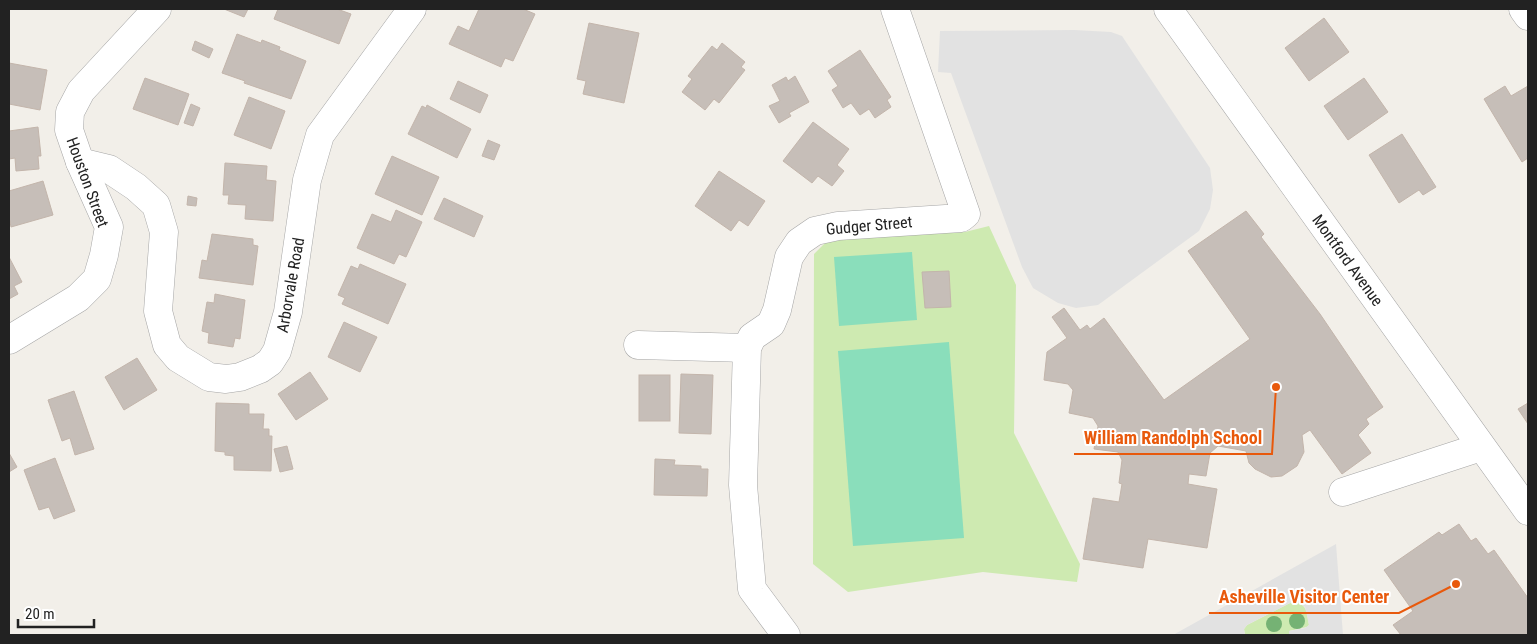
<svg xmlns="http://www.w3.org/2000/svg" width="1537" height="644" viewBox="0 0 1537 644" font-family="'Roboto Condensed',sans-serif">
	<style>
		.grass { fill: #ceeab1 }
		.pitch { fill: #8adebb }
		.parking { fill: #e2e2e2 }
		.building { fill: #c6beb8; stroke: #c3b5ab }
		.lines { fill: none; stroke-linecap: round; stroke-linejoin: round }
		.minor-casing { stroke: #a6a6a6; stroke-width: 29 }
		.minor { stroke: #fff; stroke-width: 28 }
		.tree { fill: #75b274 }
		.labels { text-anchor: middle; stroke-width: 4; stroke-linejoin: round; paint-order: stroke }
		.street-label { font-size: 16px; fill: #222; stroke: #fff }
		.leader { fill: none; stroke: #e8590c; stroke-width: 2 }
		.callout-dot { fill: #e8590c; stroke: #fff; stroke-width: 2 }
		.callout-label { font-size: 18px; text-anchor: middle; font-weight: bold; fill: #e8590c; stroke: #fff; stroke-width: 4; stroke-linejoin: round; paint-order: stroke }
	</style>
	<rect width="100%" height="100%" fill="#f2efe9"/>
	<!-- grass -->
	<g class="grass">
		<polygon points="989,226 1016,285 1014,433 1080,564 1077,582 983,572 848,592 813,564 814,254 825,243 837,238 965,232"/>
		<path d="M1292,602C1307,603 1307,612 1309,625L1307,627L1289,631V635H1245L1244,629L1247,625Z"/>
	</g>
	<!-- pitch -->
	<g class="pitch">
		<polygon points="912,252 917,320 839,326 834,257"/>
		<polygon points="949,342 964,538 853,546 838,351"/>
	</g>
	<!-- parking -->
	<g class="parking">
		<polygon points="1074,30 1111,32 1122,36 1210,168 1213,190 1210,209 1199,231 1098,305 1076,308 1058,303 1033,288 1022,267 951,73 938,72 940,31"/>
		<polygon points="1336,544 1343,635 1289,635 1289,631 1305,628 1309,625 1305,607 1298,602 1292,602 1247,625 1244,629 1245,635 1173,635"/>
	</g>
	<!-- building -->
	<g class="building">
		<polygon points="224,9 248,9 244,17"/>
		<polygon points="278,9 337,9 351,14 339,44 274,19"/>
		<polygon points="479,9 523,9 535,14 513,61 505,58 501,67 449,44 458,26 469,31"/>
		<polygon points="1324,18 1349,52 1309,81 1285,48"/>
		<polygon points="589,23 639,33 624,103 583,94 586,81 577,79"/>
		<polygon points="237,34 261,43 262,40 280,47 279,50 306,61 291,99 244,83 245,81 222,73"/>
		<polygon points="195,41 213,49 209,58 192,50"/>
		<polygon points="722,43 745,62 741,67 745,70 719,103 714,99 705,110 682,92 692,79 688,76 712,46 717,50"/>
		<polygon points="860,50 891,97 887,100 891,107 875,118 869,109 860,115 851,103 843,108 832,90 838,86 828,71"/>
		<polygon points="9,63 47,70 40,110 9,104"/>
		<polygon points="795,76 809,102 789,113 791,116 779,123 769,106 780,101 772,85 786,77 788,81"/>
		<polygon points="145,78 189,94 178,125 133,109"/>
		<polygon points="1364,78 1388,112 1348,140 1324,106"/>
		<polygon points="458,81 488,95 480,113 450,99"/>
		<polygon points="1505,86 1511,96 1528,86 1528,158 1522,162 1484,99"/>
		<polygon points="249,97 285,111 271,149 234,135"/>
		<polygon points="191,104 200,108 193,126 184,123"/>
		<polygon points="427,105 471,129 457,158 408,134 422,106 426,108"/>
		<polygon points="813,122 849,149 837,165 844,171 832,186 818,176 812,183 783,161"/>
		<polygon points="38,127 41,156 38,156 39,169 16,171 15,158 9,159 9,131"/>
		<polygon points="1402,134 1436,187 1423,195 1419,190 1399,203 1369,155"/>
		<polygon points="488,140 500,145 494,160 482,156"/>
		<polygon points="392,156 439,177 422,215 375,194"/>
		<polygon points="225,163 267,166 266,180 276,181 273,221 245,219 246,205 228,204 229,195 223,195"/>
		<polygon points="719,171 765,201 748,226 739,220 731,231 695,206"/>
		<polygon points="43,181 53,215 11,227 9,217 9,191"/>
		<polygon points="188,196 197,198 196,206 187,205"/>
		<polygon points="444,198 483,216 474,237 434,219"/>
		<polygon points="396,210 422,222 406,257 399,254 394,264 357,248 372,214 391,222"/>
		<polygon points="1246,211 1264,234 1261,237 1320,314 1383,407 1366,419 1369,424 1358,435 1371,453 1342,474 1310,430 1302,435 1304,452 1297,466 1282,476 1271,477 1255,469 1249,463 1246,451 1218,446 1210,453 1206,476 1189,474 1188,484 1217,489 1207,548 1148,539 1143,568 1083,559 1093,498 1119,502 1122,484 1119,483 1122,460 1118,452 1094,449 1098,426 1093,418 1069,413 1073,390 1068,384 1044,380 1047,352 1067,338 1052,317 1064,308 1080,330 1087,325 1090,329 1104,318 1164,400 1250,339 1188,251"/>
		<polygon points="212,234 253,239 253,245 258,246 253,285 199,278 202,260 207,261"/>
		<polygon points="9,257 22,282 14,286 18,294 9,299"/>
		<polygon points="360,264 406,284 388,324 342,304 345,298 338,295 351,266 358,269"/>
		<polygon points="949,271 951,307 925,308 922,272"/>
		<polygon points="215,294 245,300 240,339 235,338 233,347 208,343 209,333 202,331 207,302 214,303"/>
		<polygon points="344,322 377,337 360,372 328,357"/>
		<polygon points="137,358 157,390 124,410 105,377"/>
		<polygon points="310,372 328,399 296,420 278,394"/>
		<polygon points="681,374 713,375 711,434 679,433"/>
		<rect x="639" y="375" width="31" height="46"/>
		<polygon points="74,391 94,449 75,455 70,438 62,441 48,400"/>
		<polygon points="216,403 249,404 249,414 264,414 263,429 269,429 269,436 272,436 271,471 234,470 234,456 225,455 225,452 215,451"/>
		<polygon points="1528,403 1528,424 1518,409"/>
		<polygon points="287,446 293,469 280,472 274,449"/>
		<polygon points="9,453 17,467 9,472"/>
		<polygon points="55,458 75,511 54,519 49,507 39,510 24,470"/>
		<polygon points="655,459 675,460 674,465 701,466 701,469 708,469 707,496 654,495"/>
		<polygon points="1459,524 1471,541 1476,538 1488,554 1494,550 1528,598 1528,635 1401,635 1393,625 1413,611 1384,570 1439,532 1442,535"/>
	</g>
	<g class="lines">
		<!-- minor casing -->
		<g class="minor-casing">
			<g id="minor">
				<polyline points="1168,9 1528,511"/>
				<polyline points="1523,9 1528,16"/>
				<polyline points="80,162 109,169 136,187 156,205 164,232 158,311 167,345 178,358 209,377 226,379 240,377 260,369 270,362 277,351 288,312 307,180 320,135 412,9"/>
				<polyline points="9,340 78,298 97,279 104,255 109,227 80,162 69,130 70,112 81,91 157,9"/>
				<polyline points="638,345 747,348"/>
				<polyline points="1343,492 1481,447"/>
				<polyline points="786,635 752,589 743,485 747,348 752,337 771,324 777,310 789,257 799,242 815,231 838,226 961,218 966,214 895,9"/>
			</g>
		</g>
		<!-- minor -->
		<use href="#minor" class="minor"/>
	</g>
	<!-- trees -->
	<g class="tree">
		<circle cx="1297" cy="621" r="8"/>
		<circle cx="1274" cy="624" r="8"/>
	</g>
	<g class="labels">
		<!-- street labels -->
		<g class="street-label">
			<text transform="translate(88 182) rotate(70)" y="6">Houston Street</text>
			<text transform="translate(869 225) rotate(-5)" y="6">Gudger Street</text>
			<text transform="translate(1348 260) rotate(54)" y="6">Montford Avenue</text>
			<text transform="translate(290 285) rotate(-80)" y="6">Arborvale Road</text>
		</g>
	</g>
	<!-- callouts -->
	<path class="leader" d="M1276 387L1272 454H1074M1456 584L1399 613H1209"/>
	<g class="callout-dot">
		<circle cx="1276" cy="387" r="5"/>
		<circle cx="1456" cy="584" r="5"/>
	</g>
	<g class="callout-label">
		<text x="1173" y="444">William Randolph School</text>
		<text x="1304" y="603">Asheville Visitor Center</text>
	</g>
	<!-- border -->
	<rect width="1537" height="644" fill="none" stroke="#222222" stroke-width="20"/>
	<!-- scale -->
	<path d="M18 619v8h76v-8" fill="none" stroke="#222222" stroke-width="2.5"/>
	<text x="25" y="619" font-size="15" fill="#222222" stroke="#ffffff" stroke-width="4" paint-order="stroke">20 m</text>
</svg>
